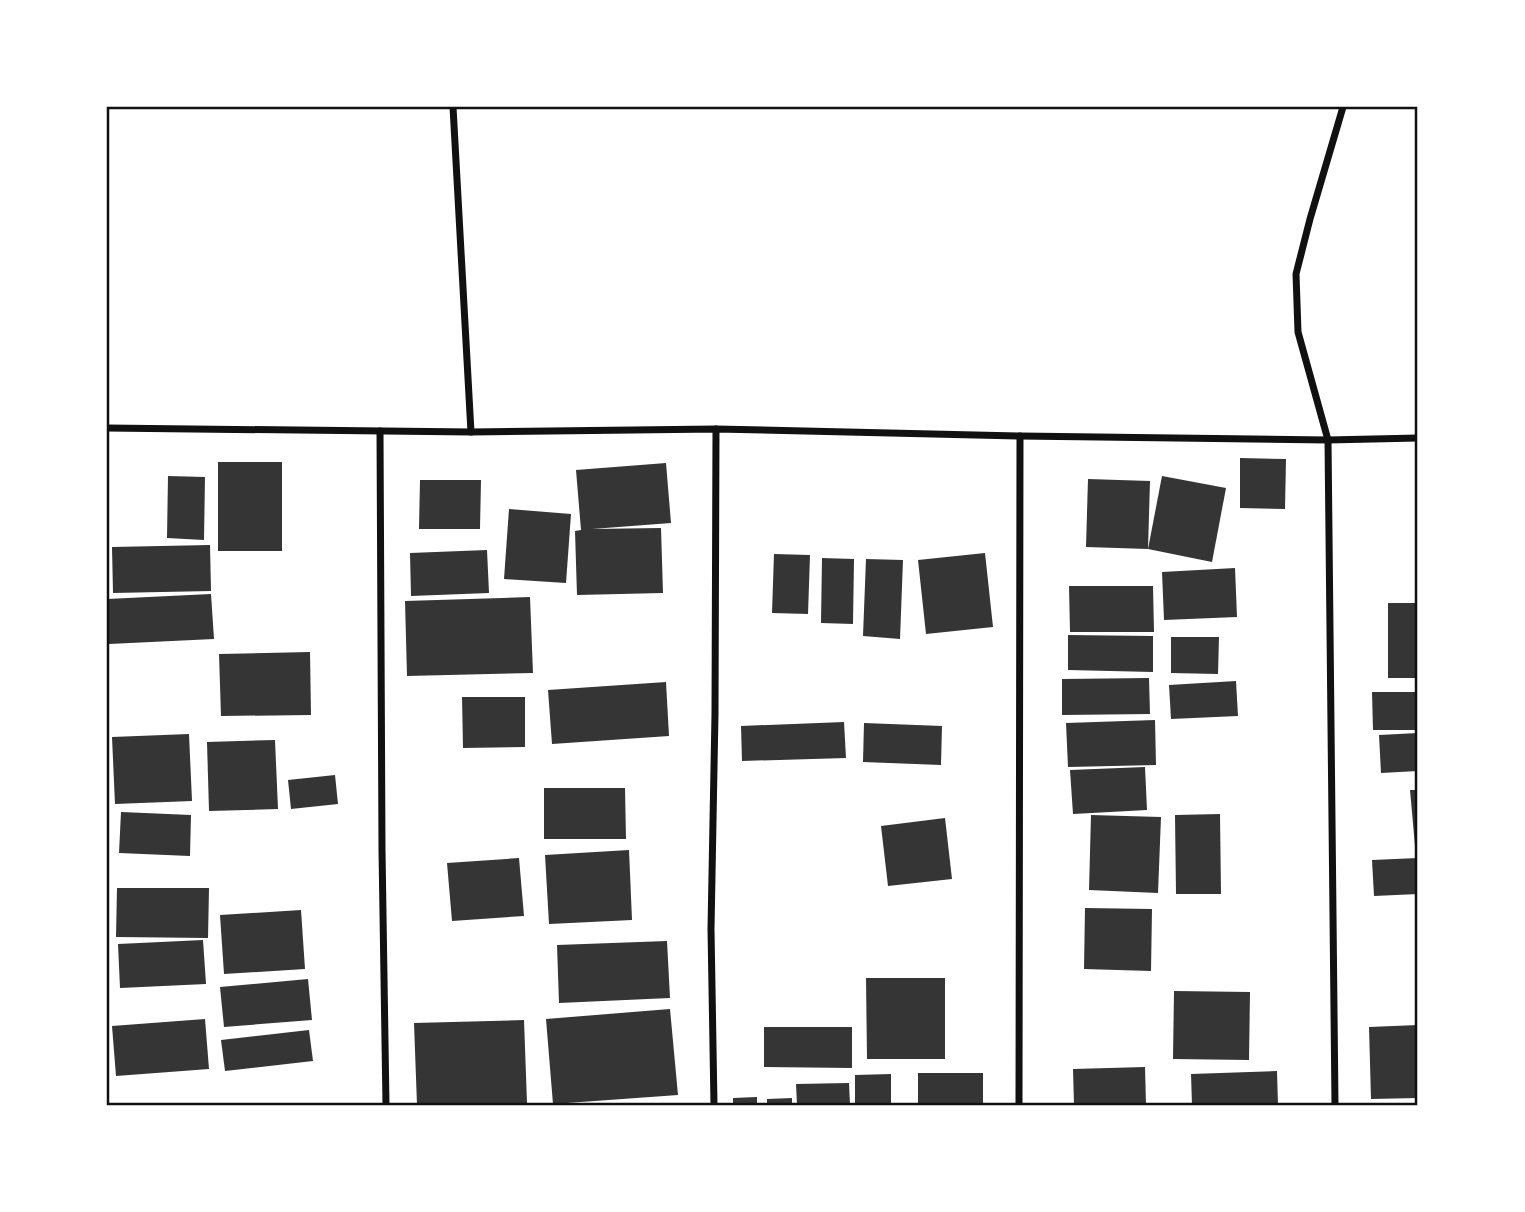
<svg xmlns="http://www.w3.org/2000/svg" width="1525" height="1212" viewBox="0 0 1525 1212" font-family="'Source Serif 4',serif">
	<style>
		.building { fill: #353535 }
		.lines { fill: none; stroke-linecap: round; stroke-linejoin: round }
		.minor { stroke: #111; stroke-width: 7 }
		.neatline { fill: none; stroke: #111; stroke-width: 2.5 }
	</style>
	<rect width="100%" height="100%" fill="#fff"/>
	<!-- building -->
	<g class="building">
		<polygon points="1240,458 1286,459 1285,509 1240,508"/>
		<rect x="218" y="462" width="64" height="89"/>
		<polygon points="666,463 671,523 592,529 661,528 663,593 577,595 575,531 581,530 576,470"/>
		<polygon points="168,476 205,477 204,540 167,538"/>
		<polygon points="1162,476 1226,488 1212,562 1148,549"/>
		<polygon points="1088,479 1150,481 1148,549 1086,547"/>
		<polygon points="420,480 481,480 480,529 419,529"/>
		<polygon points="509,509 571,514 566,583 504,579"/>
		<polygon points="210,545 211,591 113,593 112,547"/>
		<polygon points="487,550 489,593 411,596 410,553"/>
		<polygon points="985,553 993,627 926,634 918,560"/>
		<polygon points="774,554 810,555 808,614 772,613"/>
		<polygon points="822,558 854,559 853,624 821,623"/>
		<polygon points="866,559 903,560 900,639 863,636"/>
		<polygon points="1235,568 1237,617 1164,620 1162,572"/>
		<polygon points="1069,586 1153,586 1154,632 1070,632"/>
		<polygon points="211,594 214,639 109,644 107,599"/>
		<polygon points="530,597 533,673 407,676 405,601"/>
		<rect x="1388" y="603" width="30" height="75"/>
		<polygon points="1068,635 1153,636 1153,672 1068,670"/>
		<polygon points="1171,637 1219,637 1218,674 1171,673"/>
		<polygon points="310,652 311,715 221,716 219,654"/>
		<polygon points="1149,678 1150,714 1062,715 1062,679"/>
		<polygon points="1236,681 1238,716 1171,719 1169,685"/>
		<polygon points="666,682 669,736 552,744 548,690"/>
		<polygon points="1372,692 1418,692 1418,730 1373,730"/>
		<polygon points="462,697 525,697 525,747 463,748"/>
		<polygon points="1155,720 1156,765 1068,767 1066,723"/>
		<polygon points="844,722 846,758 742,761 741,726"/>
		<polygon points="864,723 942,726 941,765 863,762"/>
		<polygon points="1418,733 1418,771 1381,773 1379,735"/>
		<polygon points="189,734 192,801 115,804 112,737"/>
		<polygon points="275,740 278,809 209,811 207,742"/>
		<polygon points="1145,767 1147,810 1073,814 1070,770"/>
		<polygon points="335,775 338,804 291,809 288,780"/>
		<polygon points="544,788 625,788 626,839 544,839"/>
		<polygon points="1410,790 1418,790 1418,845 1415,846"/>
		<polygon points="121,812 191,815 190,856 119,853"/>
		<polygon points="1220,814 1221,894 1176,894 1175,815"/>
		<polygon points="1091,815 1161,817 1158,893 1089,890"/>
		<polygon points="945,818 952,879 888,886 881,826"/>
		<polygon points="629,850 632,920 549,924 545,855"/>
		<polygon points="519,858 524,916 452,921 447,863"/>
		<polygon points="1418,858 1418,894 1374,896 1372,860"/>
		<polygon points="117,888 209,888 208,938 116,937"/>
		<polygon points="1085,908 1152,909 1151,971 1084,969"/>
		<polygon points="301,910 305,969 224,974 220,915"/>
		<polygon points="203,940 206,984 120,988 118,944"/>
		<polygon points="667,941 670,998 559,1003 557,945"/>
		<polygon points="866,978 945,978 945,1059 867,1059"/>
		<polygon points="308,979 312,1020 224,1027 220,987"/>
		<polygon points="1174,991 1250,992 1249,1060 1173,1059"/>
		<polygon points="670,1009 678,1095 553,1104 546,1019"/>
		<polygon points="205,1019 209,1069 116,1076 112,1026"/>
		<polygon points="524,1020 527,1103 417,1105 414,1023"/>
		<polygon points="1418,1025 1418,1098 1371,1099 1369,1027"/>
		<polygon points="764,1027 852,1027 852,1068 764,1067"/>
		<polygon points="309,1030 313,1061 225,1071 221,1040"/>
		<polygon points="1145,1067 1146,1105 1074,1105 1073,1069"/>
		<polygon points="1277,1071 1278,1105 1192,1105 1191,1074"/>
		<rect x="918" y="1073" width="65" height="32"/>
		<polygon points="891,1074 891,1105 855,1105 855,1075"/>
		<polygon points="849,1083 850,1105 797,1105 796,1084"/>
		<polygon points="757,1097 757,1105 733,1105 733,1098"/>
		<polygon points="792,1098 792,1105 767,1105 767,1099"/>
	</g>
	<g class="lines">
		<!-- minor -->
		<g class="minor">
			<polyline points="453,107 471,432"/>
			<polyline points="107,428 471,432 716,429 1020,436 1328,440 1418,438"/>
			<polyline points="380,431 382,850 386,1105"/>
			<polyline points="714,1105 711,929 715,714 716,429"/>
			<polyline points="1019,1105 1020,436"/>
			<polyline points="1335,1105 1328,440 1298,332 1296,274 1310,219 1343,107"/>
		</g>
	</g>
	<!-- border -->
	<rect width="1525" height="1212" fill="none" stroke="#ffffff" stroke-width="217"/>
	<rect x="108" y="108" width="1308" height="996" class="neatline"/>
</svg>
